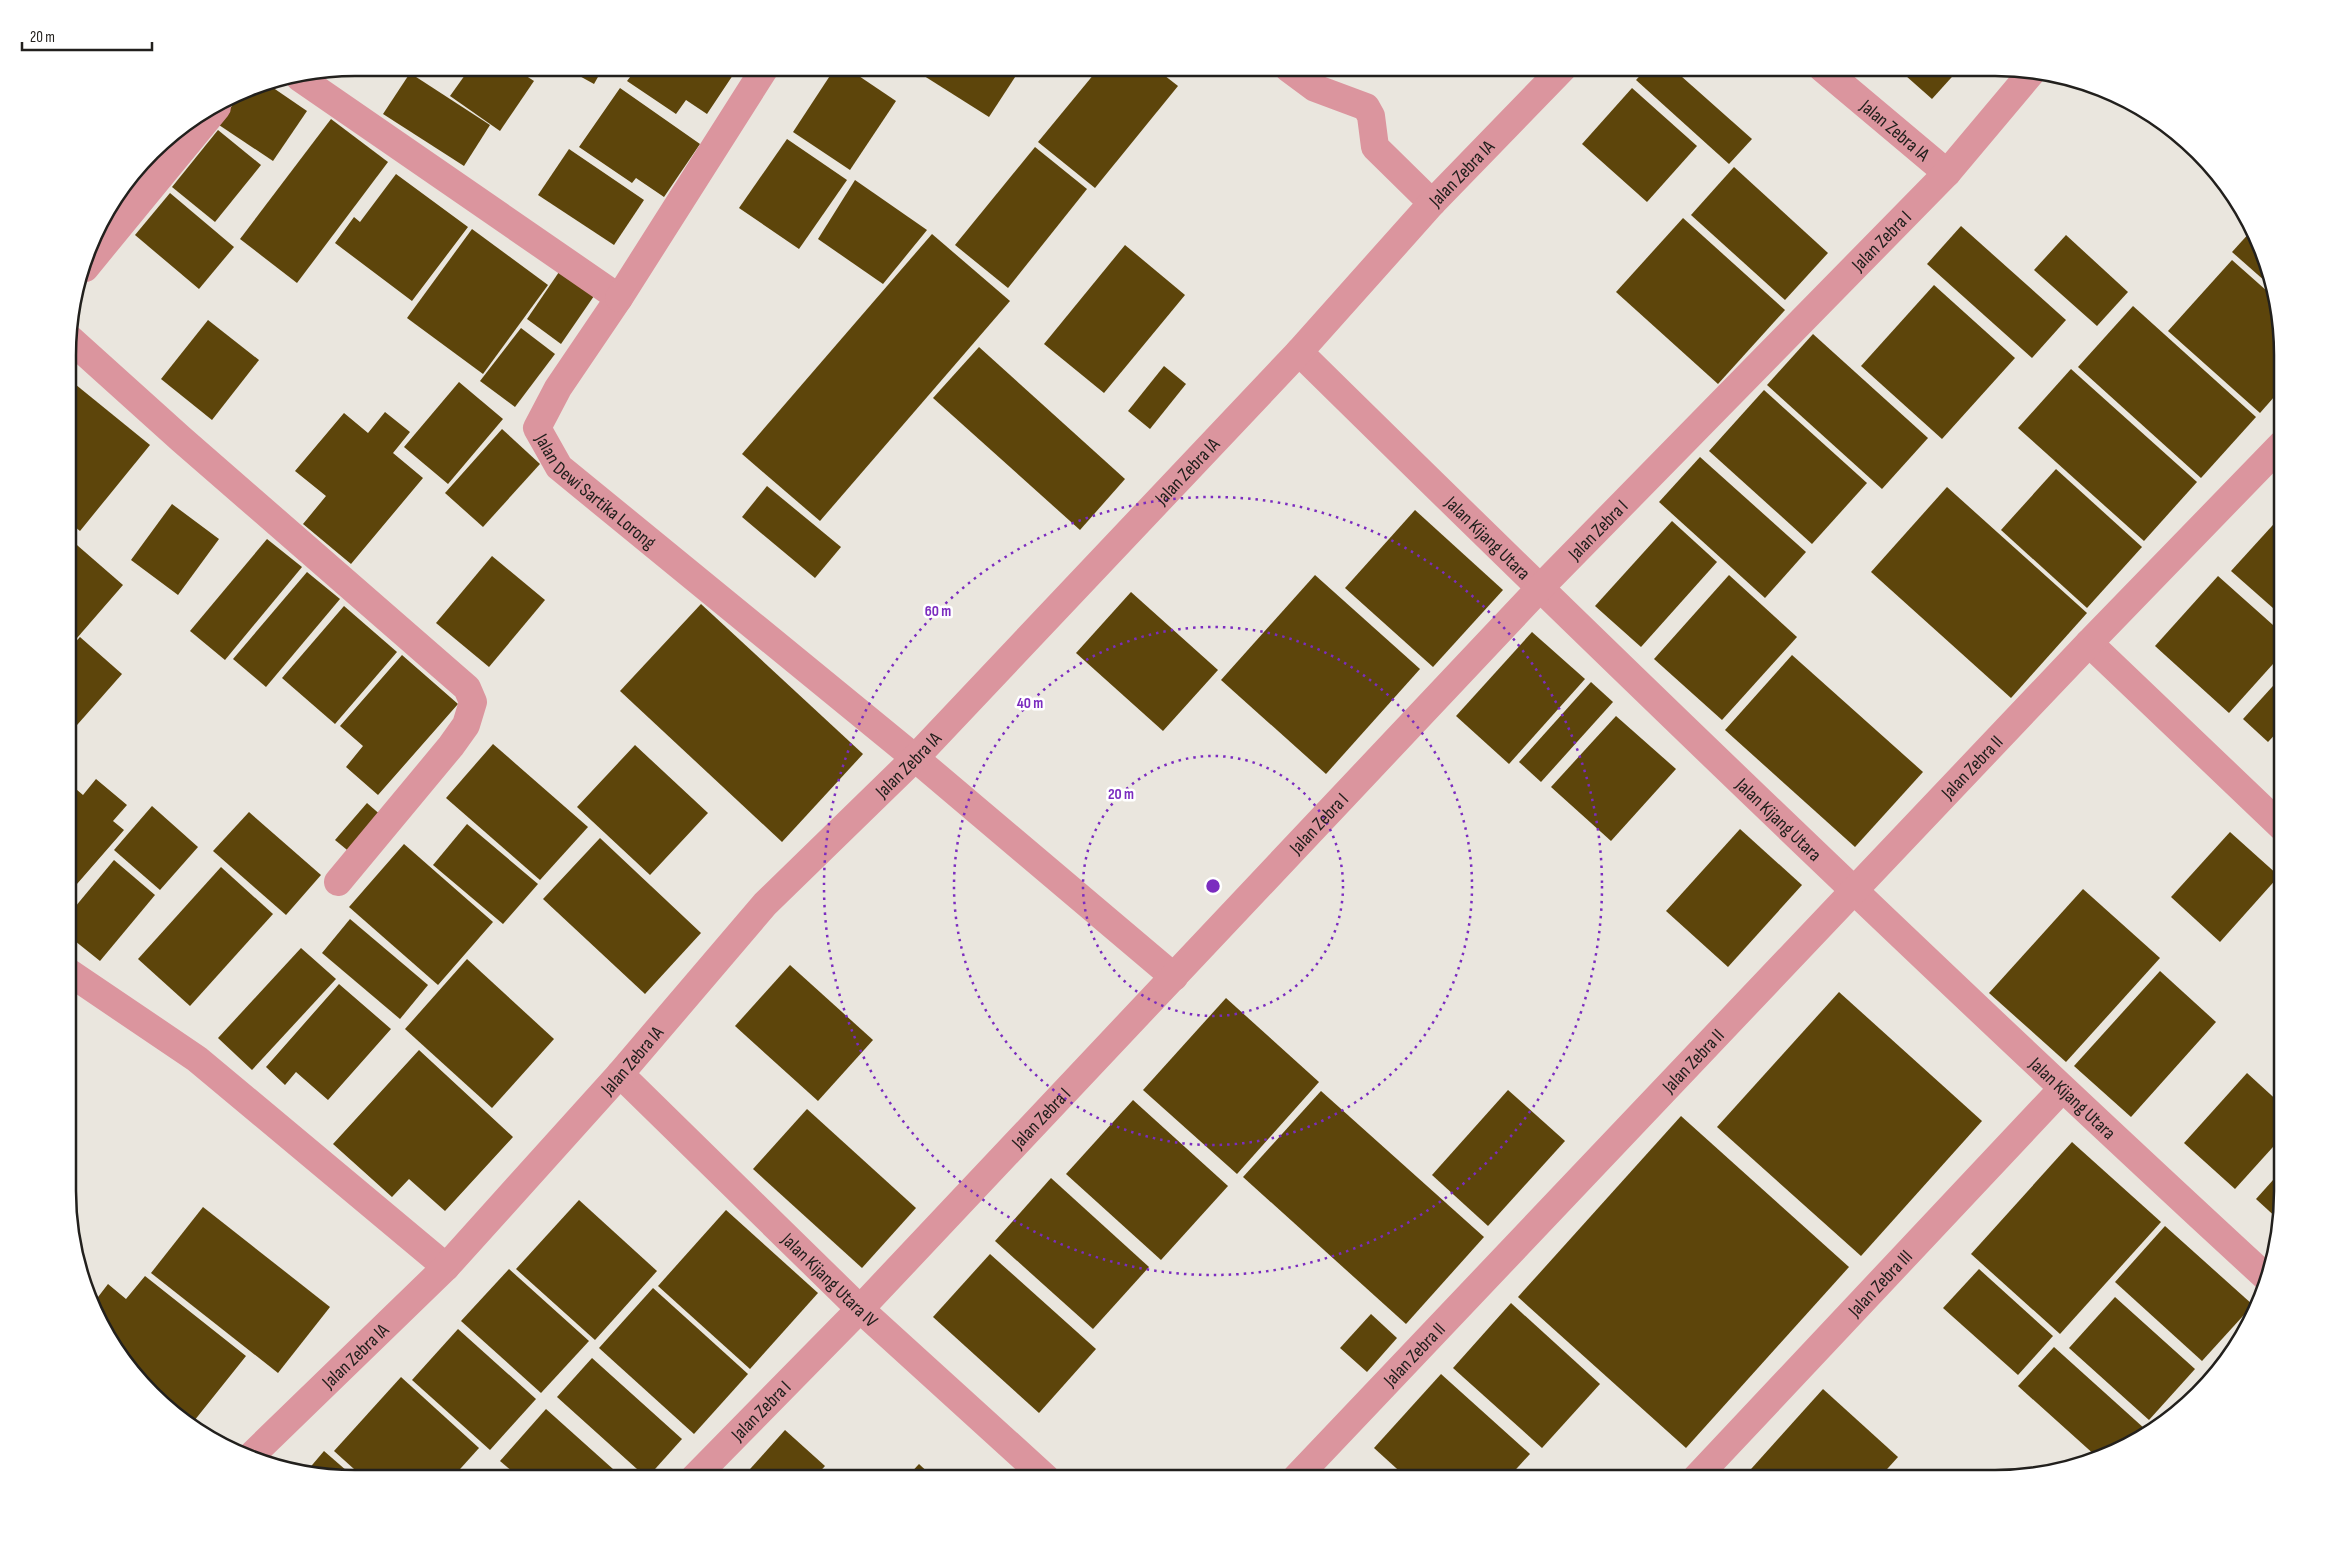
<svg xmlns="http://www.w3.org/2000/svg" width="2350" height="1546" viewBox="0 0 2350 1546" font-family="'Sofia Sans Condensed',sans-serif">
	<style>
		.building { fill: #5d450b }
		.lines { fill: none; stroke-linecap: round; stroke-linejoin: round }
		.minor { stroke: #db959e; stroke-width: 28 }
		.ring { fill: none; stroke: #7b2cbf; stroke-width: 2.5; stroke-dasharray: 2.5 5 }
		.labels { text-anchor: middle; stroke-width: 5; stroke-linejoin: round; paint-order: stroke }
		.street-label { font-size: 19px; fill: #22201d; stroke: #fff }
		.rim { fill: none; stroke: #22201d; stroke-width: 2.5 }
		.centre { fill: #7b2cbf; stroke: #fff; stroke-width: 2.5 }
		.ring-label { font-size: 15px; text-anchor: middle; font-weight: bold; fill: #7b2cbf; stroke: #fff; stroke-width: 5; stroke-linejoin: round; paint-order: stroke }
	</style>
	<rect width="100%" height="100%" fill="#eae6de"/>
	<!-- building -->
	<g class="building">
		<polygon points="431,68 445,68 441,74"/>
		<polygon points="470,68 514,68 534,81 500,131 450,96"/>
		<polygon points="565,68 603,68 594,84"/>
		<polygon points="637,68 728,68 735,72 707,114 686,100 676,114 627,81"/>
		<polygon points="835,68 847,68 896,101 850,170 793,132"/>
		<polygon points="925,68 1021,68 989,117 921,74"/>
		<polygon points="1099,68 1155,68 1178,86 1095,188 1038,142"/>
		<polygon points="1647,68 1672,68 1752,139 1729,164 1636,80"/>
		<polygon points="1897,68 1960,68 1932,99"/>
		<polygon points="410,73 490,125 464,166 383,114"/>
		<polygon points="269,85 307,111 273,161 219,125 242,91"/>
		<polygon points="620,88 700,144 664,197 636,178 632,183 579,147"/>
		<polygon points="1632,88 1697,146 1647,202 1582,144"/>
		<polygon points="331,119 388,162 297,283 240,239"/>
		<polygon points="218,130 261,165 215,222 172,187"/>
		<polygon points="787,139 847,180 799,249 739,208"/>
		<polygon points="1035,147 1087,189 1008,288 955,245"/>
		<polygon points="569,149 644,200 614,245 538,195"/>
		<polygon points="1734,167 1828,253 1785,300 1691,215"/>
		<polygon points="396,174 468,227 412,301 335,243 354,217 360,222"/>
		<polygon points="855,180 927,230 883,284 818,239"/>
		<polygon points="170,193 234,247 199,289 135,235"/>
		<polygon points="1683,218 1785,310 1718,384 1616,292"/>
		<polygon points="1961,226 2066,320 2032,358 1927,264"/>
		<polygon points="472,229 548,285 483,374 407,318"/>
		<polygon points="2252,230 2273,280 2274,289 2232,252"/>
		<polygon points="932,234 1010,301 820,521 742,454"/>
		<polygon points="2066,235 2128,292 2097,326 2034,270"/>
		<polygon points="1125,245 1185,295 1104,393 1044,344"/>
		<polygon points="2232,260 2276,299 2282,336 2282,388 2260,413 2168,331"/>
		<polygon points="559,272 594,296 561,344 527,319"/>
		<polygon points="1934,285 2015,358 1942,439 1861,366"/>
		<polygon points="2133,306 2256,417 2201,478 2078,367"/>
		<polygon points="208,320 259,360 212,420 161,379"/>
		<polygon points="521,328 555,354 515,407 480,381"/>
		<polygon points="1813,334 1928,438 1882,489 1767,385"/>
		<polygon points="979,347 1125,479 1080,530 933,398"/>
		<polygon points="1164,366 1186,384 1150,429 1128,411"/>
		<polygon points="2071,369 2197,482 2144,541 2018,428"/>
		<polygon points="70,380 150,445 80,531 70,523"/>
		<polygon points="459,382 503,419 448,484 404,447"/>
		<polygon points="1764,390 1867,483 1812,544 1709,451"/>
		<polygon points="385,412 410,432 393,453 423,478 351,564 303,524 326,496 295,471 344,413 368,433"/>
		<polygon points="502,429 540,464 483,527 445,493"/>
		<polygon points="1700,457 1806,552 1765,598 1659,502"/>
		<polygon points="2056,469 2142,547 2087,608 2001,530"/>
		<polygon points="767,486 841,547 815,578 742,517"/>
		<polygon points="1947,487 2087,613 2011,698 1871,572"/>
		<polygon points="172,504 219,539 178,595 131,560"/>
		<polygon points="1415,510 1503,590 1433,667 1345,588"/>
		<polygon points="2282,515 2282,616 2231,571"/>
		<polygon points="1672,521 1717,562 1641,647 1595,606"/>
		<polygon points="70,539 123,585 77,638 70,632"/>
		<polygon points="267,539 302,567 225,660 190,631"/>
		<polygon points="492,556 545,600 489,667 436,623"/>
		<polygon points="307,572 340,599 266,687 233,659"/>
		<polygon points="1315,575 1420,669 1326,774 1221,680"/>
		<polygon points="1729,575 1797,637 1722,720 1654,659"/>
		<polygon points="2218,576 2282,633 2282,654 2229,713 2155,646"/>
		<polygon points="1131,592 1218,670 1163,731 1076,653"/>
		<polygon points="701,604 863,754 782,842 620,691"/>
		<polygon points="344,606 397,652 335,724 282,678"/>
		<polygon points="1532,632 1585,679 1509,764 1456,716"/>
		<polygon points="80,637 122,674 70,733 70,648"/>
		<polygon points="402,655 458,704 378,795 346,767 363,746 340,726"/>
		<polygon points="1792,655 1923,772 1855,847 1725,730"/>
		<polygon points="2282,676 2282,727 2268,742 2243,719"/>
		<polygon points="1591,682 1613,702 1541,782 1519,762"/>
		<polygon points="1616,716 1676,769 1611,841 1551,787"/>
		<polygon points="493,744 588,827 540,880 446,798"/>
		<polygon points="635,745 708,813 650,875 577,807"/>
		<polygon points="96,779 127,805 113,821 124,830 70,892 70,784 83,795"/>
		<polygon points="367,803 383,817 352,854 335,840"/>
		<polygon points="152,806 198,847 160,890 114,850"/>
		<polygon points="249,812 321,875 286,915 213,851"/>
		<polygon points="467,824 538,884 503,924 433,865"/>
		<polygon points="1740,829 1802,885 1728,967 1666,911"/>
		<polygon points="2230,832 2279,876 2220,942 2171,897"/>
		<polygon points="600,838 701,933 645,994 543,899"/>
		<polygon points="404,844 493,922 438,985 349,907"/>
		<polygon points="114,860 155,895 100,961 70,937 70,913"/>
		<polygon points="221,867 273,914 190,1006 138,959"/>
		<polygon points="2083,889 2160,958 2066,1062 1989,993"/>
		<polygon points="350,919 428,985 400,1019 322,953"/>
		<polygon points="301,948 336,979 252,1070 218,1038"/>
		<polygon points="467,959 554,1039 492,1108 405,1029"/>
		<polygon points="790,965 873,1040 818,1101 735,1026"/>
		<polygon points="2160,971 2216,1022 2131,1117 2074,1066"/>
		<polygon points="339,984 391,1029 328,1100 296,1072 285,1085 266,1067"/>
		<polygon points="1839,992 1982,1121 1861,1256 1717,1127"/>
		<polygon points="1226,998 1319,1082 1237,1174 1143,1090"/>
		<polygon points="419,1050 513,1137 445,1211 409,1179 392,1197 333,1144"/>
		<polygon points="2247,1073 2282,1105 2282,1137 2235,1189 2184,1143"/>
		<polygon points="1508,1090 1565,1141 1488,1226 1432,1175"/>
		<polygon points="1321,1091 1484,1237 1406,1324 1243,1177"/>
		<polygon points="1133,1100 1228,1186 1161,1260 1066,1174"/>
		<polygon points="807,1109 916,1208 862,1268 753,1169"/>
		<polygon points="1681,1116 1849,1267 1686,1448 1518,1297"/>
		<polygon points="2072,1142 2161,1222 2060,1334 1971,1254"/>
		<polygon points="2282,1170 2282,1210 2280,1221 2256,1199"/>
		<polygon points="1051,1178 1149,1267 1093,1329 995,1241"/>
		<polygon points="579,1200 657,1271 595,1340 516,1269"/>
		<polygon points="203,1207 330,1307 278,1373 151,1273"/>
		<polygon points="726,1210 818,1293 750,1369 658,1286"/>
		<polygon points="2165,1226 2253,1305 2202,1361 2115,1282"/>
		<polygon points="990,1254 1096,1349 1039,1413 933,1317"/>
		<polygon points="509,1269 589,1341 541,1393 461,1321"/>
		<polygon points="1979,1269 2053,1336 2018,1375 1943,1308"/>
		<polygon points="145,1276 246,1356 190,1426 151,1394 148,1390 153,1385 133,1370 106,1335 95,1301 108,1284 126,1299"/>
		<polygon points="653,1288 748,1374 694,1434 599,1348"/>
		<polygon points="2115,1297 2195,1369 2149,1420 2069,1348"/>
		<polygon points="1511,1303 1600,1384 1542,1448 1453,1368"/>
		<polygon points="1371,1314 1397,1338 1367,1372 1340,1348"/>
		<polygon points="458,1329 536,1399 490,1450 412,1380"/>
		<polygon points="2054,1347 2145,1429 2133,1442 2097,1457 2018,1386"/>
		<polygon points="592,1358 682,1439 647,1478 557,1397"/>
		<polygon points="1441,1374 1530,1454 1508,1478 1407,1478 1374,1448"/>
		<polygon points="401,1377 479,1448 452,1478 364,1478 334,1451"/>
		<polygon points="1823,1389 1898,1457 1879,1478 1743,1478"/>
		<polygon points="546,1409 623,1478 520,1478 500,1461"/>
		<polygon points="785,1430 825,1466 814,1478 742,1478"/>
		<polygon points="324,1451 355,1478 307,1471"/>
		<polygon points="919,1464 934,1478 906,1478"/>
		<polygon points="1902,1470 1912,1478 1895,1478"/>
	</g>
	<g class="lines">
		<!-- minor -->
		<g class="minor">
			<polyline points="1288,68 1315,88 1366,107 1371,116 1375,147 1432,203"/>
			<path id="s1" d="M1822,68L1947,173"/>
			<path id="s2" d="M300,78L619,298L558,388L537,428L559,467L915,758L1174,977"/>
			<polyline points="85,268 217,107"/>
			<polyline points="619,298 765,68"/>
			<polyline points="70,339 181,439 467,688 473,702 466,725 451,746 338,882"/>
			<path id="s3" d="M1299,352C1617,665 1939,976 2268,1279"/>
			<polyline points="2089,643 2282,827"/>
			<polyline points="70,973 197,1059 446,1267"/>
			<path id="s4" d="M620,1074L860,1309L1046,1478"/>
			<path id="s5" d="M250,1457L446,1267L620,1074L765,904L915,758L1299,352L1432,203L1563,68"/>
			<path id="s6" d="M694,1478L860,1309L1539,589L1947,173L2031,73"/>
			<path id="s7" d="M1296,1478L2089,643L2282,444"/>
			<path id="s8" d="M1696,1478L2062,1089"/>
		</g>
	</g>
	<!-- distance rings -->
	<g class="ring">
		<circle cx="1213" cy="886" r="130"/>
		<circle cx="1213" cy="886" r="259"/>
		<circle cx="1213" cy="886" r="389"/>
	</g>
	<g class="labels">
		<!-- street labels -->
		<g class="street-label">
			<text dy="7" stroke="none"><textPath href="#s1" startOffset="96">Jalan Zebra IA</textPath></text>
			<text dy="7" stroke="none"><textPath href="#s5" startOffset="1766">Jalan Zebra IA</textPath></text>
			<text dy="7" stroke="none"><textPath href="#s6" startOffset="1715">Jalan Zebra I</textPath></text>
			<text dy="7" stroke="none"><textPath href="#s5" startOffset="1361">Jalan Zebra IA</textPath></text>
			<text dy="7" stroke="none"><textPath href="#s2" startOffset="629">Jalan Dewi Sartika Lorong</textPath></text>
			<text dy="7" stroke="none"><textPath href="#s6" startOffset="1310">Jalan Zebra I</textPath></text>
			<text dy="7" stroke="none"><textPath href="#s3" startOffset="265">Jalan Kijang Utara</textPath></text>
			<text dy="7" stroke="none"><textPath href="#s5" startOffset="956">Jalan Zebra IA</textPath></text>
			<text dy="7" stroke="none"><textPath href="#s7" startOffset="981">Jalan Zebra II</textPath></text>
			<text dy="7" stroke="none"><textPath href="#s3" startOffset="670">Jalan Kijang Utara</textPath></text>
			<text dy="7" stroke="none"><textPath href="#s6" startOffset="905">Jalan Zebra I</textPath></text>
			<text dy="7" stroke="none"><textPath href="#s5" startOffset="551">Jalan Zebra IA</textPath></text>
			<text dy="7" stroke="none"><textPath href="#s7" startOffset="576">Jalan Zebra II</textPath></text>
			<text dy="7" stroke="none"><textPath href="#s3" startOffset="1075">Jalan Kijang Utara</textPath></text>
			<text dy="7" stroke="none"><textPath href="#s6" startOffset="500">Jalan Zebra I</textPath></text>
			<text dy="7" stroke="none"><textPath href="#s4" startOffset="294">Jalan Kijang Utara IV</textPath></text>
			<text dy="7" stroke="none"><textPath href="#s8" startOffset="268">Jalan Zebra III</textPath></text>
			<text dy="7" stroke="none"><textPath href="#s7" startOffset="171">Jalan Zebra II</textPath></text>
			<text dy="7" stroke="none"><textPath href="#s5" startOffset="146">Jalan Zebra IA</textPath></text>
			<text dy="7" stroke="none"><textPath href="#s6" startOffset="95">Jalan Zebra I</textPath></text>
		</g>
	</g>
	<!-- crop -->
	<path d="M0 0H2350V1546H0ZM355 76H1995A279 279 0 0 1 2274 355V1191A279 279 0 0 1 1995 1470H355A279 279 0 0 1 76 1191V355A279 279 0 0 1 355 76Z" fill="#fff" fill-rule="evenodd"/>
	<path class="rim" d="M355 76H1995A279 279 0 0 1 2274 355V1191A279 279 0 0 1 1995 1470H355A279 279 0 0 1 76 1191V355A279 279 0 0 1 355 76Z"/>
	<circle cx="1213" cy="886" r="8" class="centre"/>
	<g class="ring-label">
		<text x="938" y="616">60 m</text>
		<text x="1030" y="708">40 m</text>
		<text x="1121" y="799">20 m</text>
	</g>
	<!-- scale -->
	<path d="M22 42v8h130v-8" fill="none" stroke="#22201d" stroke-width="2.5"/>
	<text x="30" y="42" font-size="15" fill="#22201d" stroke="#ffffff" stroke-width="4" paint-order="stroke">20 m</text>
</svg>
